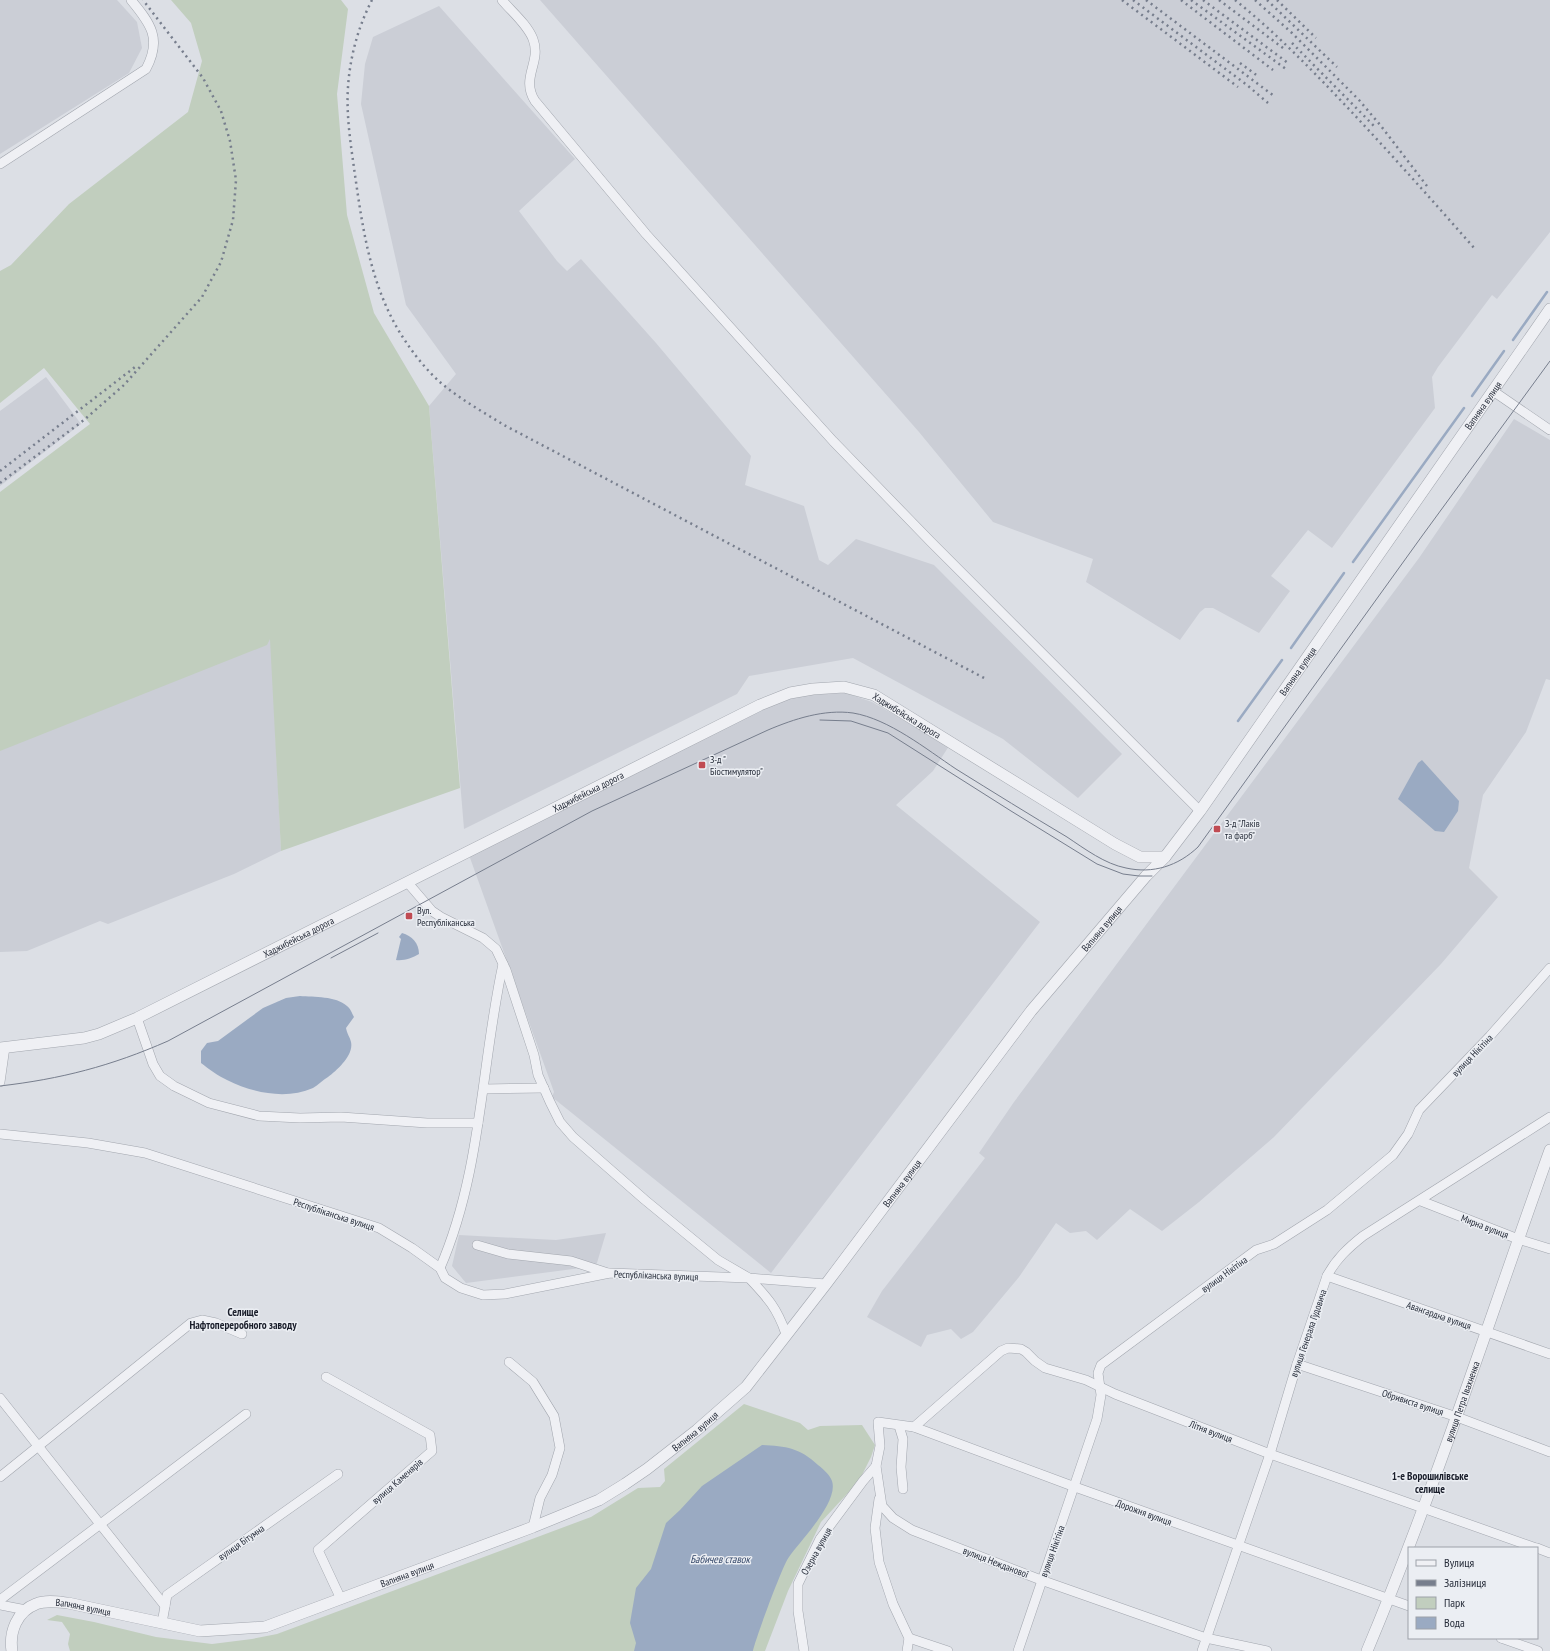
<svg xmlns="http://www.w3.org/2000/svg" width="1550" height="1651" viewBox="0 0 1550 1651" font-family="'PT Sans Narrow',sans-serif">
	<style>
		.built { fill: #cbced6 }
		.green { fill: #c1cebe }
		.water { fill: #9aaac2 }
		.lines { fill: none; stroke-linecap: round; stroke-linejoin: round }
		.stream { stroke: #9aaac2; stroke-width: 2.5 }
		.minor-casing { stroke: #a2a6ae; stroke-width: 10 }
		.tertiary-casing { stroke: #a2a6ae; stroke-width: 12 }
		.minor { stroke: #eff0f4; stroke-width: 9 }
		.tertiary { stroke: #eff0f4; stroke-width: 11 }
		.tram { stroke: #777e8d; stroke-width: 1 }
		.rail { stroke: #777e8d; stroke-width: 2.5; stroke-dasharray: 2 4; stroke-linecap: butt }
		.poi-dot { fill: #c04b53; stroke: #ebeef3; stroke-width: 1.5 }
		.labels { text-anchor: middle; stroke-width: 3; stroke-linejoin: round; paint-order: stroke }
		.street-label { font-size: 10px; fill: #272d3a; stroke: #ebeef3 }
		.poi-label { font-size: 10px; fill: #272d3a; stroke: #ebeef3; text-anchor: start }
		.neighbourhood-label { font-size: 11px; font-weight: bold; fill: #1a1e2b; stroke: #ebeef3 }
		.water-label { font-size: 11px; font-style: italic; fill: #36496a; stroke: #ebeef3 }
	</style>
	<rect width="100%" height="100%" fill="#dcdfe5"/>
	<!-- built -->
	<g class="built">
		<polygon points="0,0 117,0 137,22 142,48 129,73 0,154"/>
		<polygon points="540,0 1550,0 1550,232 1497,299 1492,295 1438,367 1432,377 1435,408 1332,548 1308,530 1271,576 1290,591 1259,633 1213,608 1205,608 1200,612 1180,640 1086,582 1093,559 993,522 919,432"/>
		<polygon points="439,6 575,159 519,211 557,261 567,271 581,259 656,343 751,456 745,485 804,506 819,560 828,565 856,539 934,565 1122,754 1078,798 1003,739 853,658 749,676 737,694 464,829 429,406 456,374 406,305 361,104 365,64 373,37"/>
		<polygon points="46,377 81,424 0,486 0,411"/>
		<polygon points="1514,419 1550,440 1550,680 1546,679 1526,732 1483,795 1469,868 1498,897 1441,964 1274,1137 1199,1202 1162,1231 1130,1209 1097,1240 1086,1231 1070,1233 1056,1223 1019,1277 973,1332 961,1339 951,1329 927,1335 921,1347 867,1317 882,1291 985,1158 979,1153 1014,1102 1419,558"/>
		<polygon points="271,638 281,851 234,874 108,924 100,921 27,951 0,952 0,750"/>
		<polygon points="846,693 872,702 949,746 933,771 896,805 1040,922 771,1273 552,1097 554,1092 469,855 759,707 791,696"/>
		<polygon points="606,1233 596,1266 466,1283 452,1266 459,1235 556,1240"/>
	</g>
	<!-- green -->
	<g class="green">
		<polygon points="171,0 341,0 348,9 337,94 347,215 374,313 429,406 460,788 281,851 270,639 267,645 0,751 0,492 90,424 44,368 0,403 0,271 11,265 69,204 188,112 202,61 191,23"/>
		<polygon points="744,1404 800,1423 808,1430 820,1426 862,1425 875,1445 871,1457 859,1481 821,1522 788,1591 765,1651 70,1651 68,1644 70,1634 62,1622 47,1620 57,1615 94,1622 156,1637 212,1644 252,1639 277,1634 591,1517 638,1488 660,1487 665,1481 664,1469"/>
	</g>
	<!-- water -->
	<g class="water">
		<polygon points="1422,760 1459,801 1458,811 1444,832 1435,831 1398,799 1418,763"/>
		<path d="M402,933C412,936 419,943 419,954C412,958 404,961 396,960L401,939L399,937Z"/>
		<path d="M300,996C314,997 336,996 347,1006C350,1008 352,1013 354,1017L346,1028C347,1034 350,1037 351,1042C354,1055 337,1070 328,1077C323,1080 318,1085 313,1088C286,1100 253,1093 227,1080C218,1076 209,1069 201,1063V1051L207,1043L218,1041L263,1008L286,998Z"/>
		<path d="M762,1445C786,1446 800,1448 818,1465C823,1469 830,1475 832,1481C839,1502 800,1541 789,1557C783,1564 754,1643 753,1651H634L636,1643L630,1623L636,1588L651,1569L666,1523L680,1510L702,1486Z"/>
	</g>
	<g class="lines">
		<!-- stream -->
		<g class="stream">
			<polyline points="1513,340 1547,292"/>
			<polyline points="1472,396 1504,351"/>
			<polyline points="1353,562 1464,408"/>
			<polyline points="1291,648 1344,573"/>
			<polyline points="1238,721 1282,660"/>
		</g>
		<!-- minor casing -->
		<g class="minor-casing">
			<g id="minor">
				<path d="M502,0C512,12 527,24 533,39C542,63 520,77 535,101L646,234L833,441L931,542L1200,811"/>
				<path d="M0,164L146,69C162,39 151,24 131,0"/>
				<polyline points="1493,391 1550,430"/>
				<polyline points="408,883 432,911 441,917 483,938 496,949 506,970 534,1055 538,1075 550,1102 560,1122 573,1137 645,1200 718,1260 749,1278 826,1284"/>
				<polyline points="137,1018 153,1064 160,1076 174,1086 209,1103 259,1116 300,1118 341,1117 427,1123 478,1123"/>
				<polyline points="0,1082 5,1047"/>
				<polyline points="484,1089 544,1088"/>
				<path d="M0,1134L88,1143L145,1153L379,1228L412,1248L440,1268L445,1278L461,1288L483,1295L505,1294L610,1273L749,1278C768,1298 777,1308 786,1334"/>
				<polyline points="1421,1201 1518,1239 1550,1249"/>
				<polyline points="477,1245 508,1254 571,1261 608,1273"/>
				<path d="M440,1268C482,1172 481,1064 503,964"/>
				<polyline points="1327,1276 1550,1354"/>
				<polyline points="509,1362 533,1382 554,1416 560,1448 552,1475 540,1498 533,1527"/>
				<polyline points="1297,1364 1457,1417 1550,1452"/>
				<polyline points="326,1377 430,1435 432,1451 318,1550 340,1597"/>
				<polyline points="0,1398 165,1606"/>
				<polyline points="899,1426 903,1439 901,1467 903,1489"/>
				<polyline points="914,1427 1001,1351 1008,1348 1021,1349 1026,1352 1035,1361 1045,1368 1086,1380 1115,1394 1270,1454 1536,1548"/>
				<polyline points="0,1477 191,1323 202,1320 216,1323 242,1334"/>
				<polyline points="879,1499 875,1528 879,1562 893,1604 909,1638 907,1651"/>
				<polyline points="1537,1548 1550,1553"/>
				<polyline points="0,1600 246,1414"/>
				<polyline points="0,1605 26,1610"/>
				<polyline points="162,1623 167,1595 338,1474"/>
				<polyline points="909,1638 948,1651"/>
				<polyline points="1501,1638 1538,1651"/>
				<polyline points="804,1651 798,1611 798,1584 820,1539 863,1481 876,1466"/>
				<polyline points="1018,1651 1097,1419 1101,1395 1098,1373 1101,1365 1256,1250 1274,1244 1327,1210 1393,1155 1408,1134 1419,1110 1490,1036 1550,968"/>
				<path d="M1202,1651L1270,1454L1297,1364L1327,1276C1336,1259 1348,1248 1363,1236L1550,1117"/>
				<polyline points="1267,1651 1206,1638 1041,1580 912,1530 893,1518 882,1506 876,1466 880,1446 878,1422 914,1427 1075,1487 1409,1606"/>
			</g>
		</g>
		<!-- tertiary casing -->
		<g class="tertiary-casing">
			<g id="tertiary">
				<path id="s1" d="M0,1048L84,1038L99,1034L137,1018L760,705L790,693L813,689L844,687L874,695L1115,844L1140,857H1165"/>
				<path id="s2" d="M12,1651C9,1632 17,1611 36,1604C46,1600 58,1602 68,1603L200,1631L265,1627L533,1527L599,1500L625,1484L647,1469L697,1430L746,1387L826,1284L1031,1011L1146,876L1165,857L1200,811L1550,309"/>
				<path id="s3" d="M1367,1651C1436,1487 1490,1317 1550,1150"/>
			</g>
		</g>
		<!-- minor -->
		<use href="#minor" class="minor"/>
		<!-- tertiary -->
		<use href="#tertiary" class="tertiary"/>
		<!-- tram -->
		<g class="tram">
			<polyline points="820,720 851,721 888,733 1011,811 1097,864 1123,874 1139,876 1152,876"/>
			<polyline points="331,958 378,933"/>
			<path d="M0,1086C61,1079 111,1066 168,1041L592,811L768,730C794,719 824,709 853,713C889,719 926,749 956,769C993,792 1030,815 1067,837C1085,849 1105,864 1126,868C1153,874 1178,866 1198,847L1422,536L1550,361"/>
		</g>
		<!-- rail -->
		<g class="rail">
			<path d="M372,0C358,27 350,57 348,87C346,116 351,146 355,175C363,231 371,287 402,336C413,353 426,370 441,383C460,399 483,412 504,425L986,679"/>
			<polyline points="1122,0 1238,87"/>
			<polyline points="1133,0 1247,85 1268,103"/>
			<polyline points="1146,0 1274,96"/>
			<polyline points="1181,0 1273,70"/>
			<polyline points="1191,0 1286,69"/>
			<polyline points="1203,0 1288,63"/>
			<polyline points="1219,0 1283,48"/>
			<path d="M1235,0C1275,32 1311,69 1347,107C1390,153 1433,201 1475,249"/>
			<polyline points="1255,0 1292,33 1359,100 1381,126 1427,186"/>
			<polyline points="1267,0 1337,67"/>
			<polyline points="1277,0 1316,38"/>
			<polyline points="1292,43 1376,128"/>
			<polyline points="1240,63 1259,77"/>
			<polyline points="0,471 135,367"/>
			<polyline points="0,483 84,420 124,385 202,297 221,262 233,220 236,180 230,141 221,111 203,78 143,0"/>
		</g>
	</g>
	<!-- markers -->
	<g class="poi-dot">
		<rect x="698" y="761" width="8" height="8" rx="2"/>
		<rect x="1213" y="825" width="8" height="8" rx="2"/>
		<rect x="405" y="912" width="8" height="8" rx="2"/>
	</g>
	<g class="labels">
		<!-- street labels -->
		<g class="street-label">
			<text dy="4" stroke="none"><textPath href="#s2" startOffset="2061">Вапняна вулиця</textPath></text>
			<text dy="4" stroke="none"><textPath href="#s2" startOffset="1737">Вапняна вулиця</textPath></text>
			<text dy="4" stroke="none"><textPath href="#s1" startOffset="995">Хаджибейська дорога</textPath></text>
			<text dy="4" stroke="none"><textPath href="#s1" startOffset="646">Хаджибейська дорога</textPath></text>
			<text dy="4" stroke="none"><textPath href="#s2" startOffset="1413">Вапняна вулиця</textPath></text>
			<text dy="4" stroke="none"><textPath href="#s1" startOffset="322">Хаджибейська дорога</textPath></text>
			<text transform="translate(1472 1055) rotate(-46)" y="4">вулиця Нікітіна</text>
			<text dy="4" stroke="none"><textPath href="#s2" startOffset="1089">Вапняна вулиця</textPath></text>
			<text transform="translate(334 1214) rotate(18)" y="4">Республіканська вулиця</text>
			<text transform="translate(1485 1226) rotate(21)" y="4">Мирна вулиця</text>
			<text transform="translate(1224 1274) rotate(-36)" y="4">вулиця Нікітіна</text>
			<text transform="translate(656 1275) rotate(2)" y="4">Республіканська вулиця</text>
			<text transform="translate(1439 1315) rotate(19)" y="4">Авангардна вулиця</text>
			<text transform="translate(1308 1333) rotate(-71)" y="4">вулиця Генерала Гудовича</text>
			<text dy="4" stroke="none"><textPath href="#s3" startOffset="267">вулиця Петра Івахненка</textPath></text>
			<text transform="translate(1413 1402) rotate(18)" y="4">Обривиста вулиця</text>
			<text dy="4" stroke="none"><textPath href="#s2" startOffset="765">Вапняна вулиця</textPath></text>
			<text transform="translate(1211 1431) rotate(21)" y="4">Літня вулиця</text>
			<text transform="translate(397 1481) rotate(-41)" y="4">вулиця Каменярів</text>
			<text transform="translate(1144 1512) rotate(20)" y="4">Дорожня вулиця</text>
			<text transform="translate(241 1542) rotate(-35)" y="4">вулиця Бітумна</text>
			<text transform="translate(816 1551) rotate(-61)" y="4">Озерна вулиця</text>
			<text transform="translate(1052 1551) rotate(-70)" y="4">вулиця Нікітіна</text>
			<text transform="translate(996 1562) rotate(21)" y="4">вулиця Нежданової</text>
			<text dy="4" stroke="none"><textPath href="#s2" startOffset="441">Вапняна вулиця</textPath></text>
			<text dy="4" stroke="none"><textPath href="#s2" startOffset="105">Вапняна вулиця</textPath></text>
		</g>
		<!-- poi labels -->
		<g class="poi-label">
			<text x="710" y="763">З-д "<tspan x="710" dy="12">Біостимулятор"</tspan></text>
			<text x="1225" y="827">З-д "Лаків<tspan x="1225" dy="12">та фарб"</tspan></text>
			<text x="417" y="914">Вул.<tspan x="417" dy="12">Республіканська</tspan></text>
		</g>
		<!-- neighbourhood labels -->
		<g class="neighbourhood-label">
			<text x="243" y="1316">Селище<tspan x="243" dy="13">Нафтопереробного заводу</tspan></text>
			<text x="1430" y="1480">1-е Ворошилівське<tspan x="1430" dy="13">селище</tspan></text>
		</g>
		<!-- water labels -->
		<g class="water-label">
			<text x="720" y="1563">Бабичев ставок</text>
		</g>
	</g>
	<!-- legend -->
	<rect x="1408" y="1547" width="130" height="92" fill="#ebeef3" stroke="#9da1a9"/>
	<rect x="1416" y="1560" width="20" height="6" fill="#eff0f4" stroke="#9da1a9"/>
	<text x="1444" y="1567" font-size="12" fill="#272d3a">Вулиця</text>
	<rect x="1416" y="1580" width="20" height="6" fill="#777e8d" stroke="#9da1a9"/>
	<text x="1444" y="1587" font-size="12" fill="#272d3a">Залізниця</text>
	<rect x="1416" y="1597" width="20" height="12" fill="#c1cebe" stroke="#9da1a9"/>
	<text x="1444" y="1607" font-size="12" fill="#272d3a">Парк</text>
	<rect x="1416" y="1617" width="20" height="12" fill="#9aaac2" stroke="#9da1a9"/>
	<text x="1444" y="1627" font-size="12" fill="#272d3a">Вода</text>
</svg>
